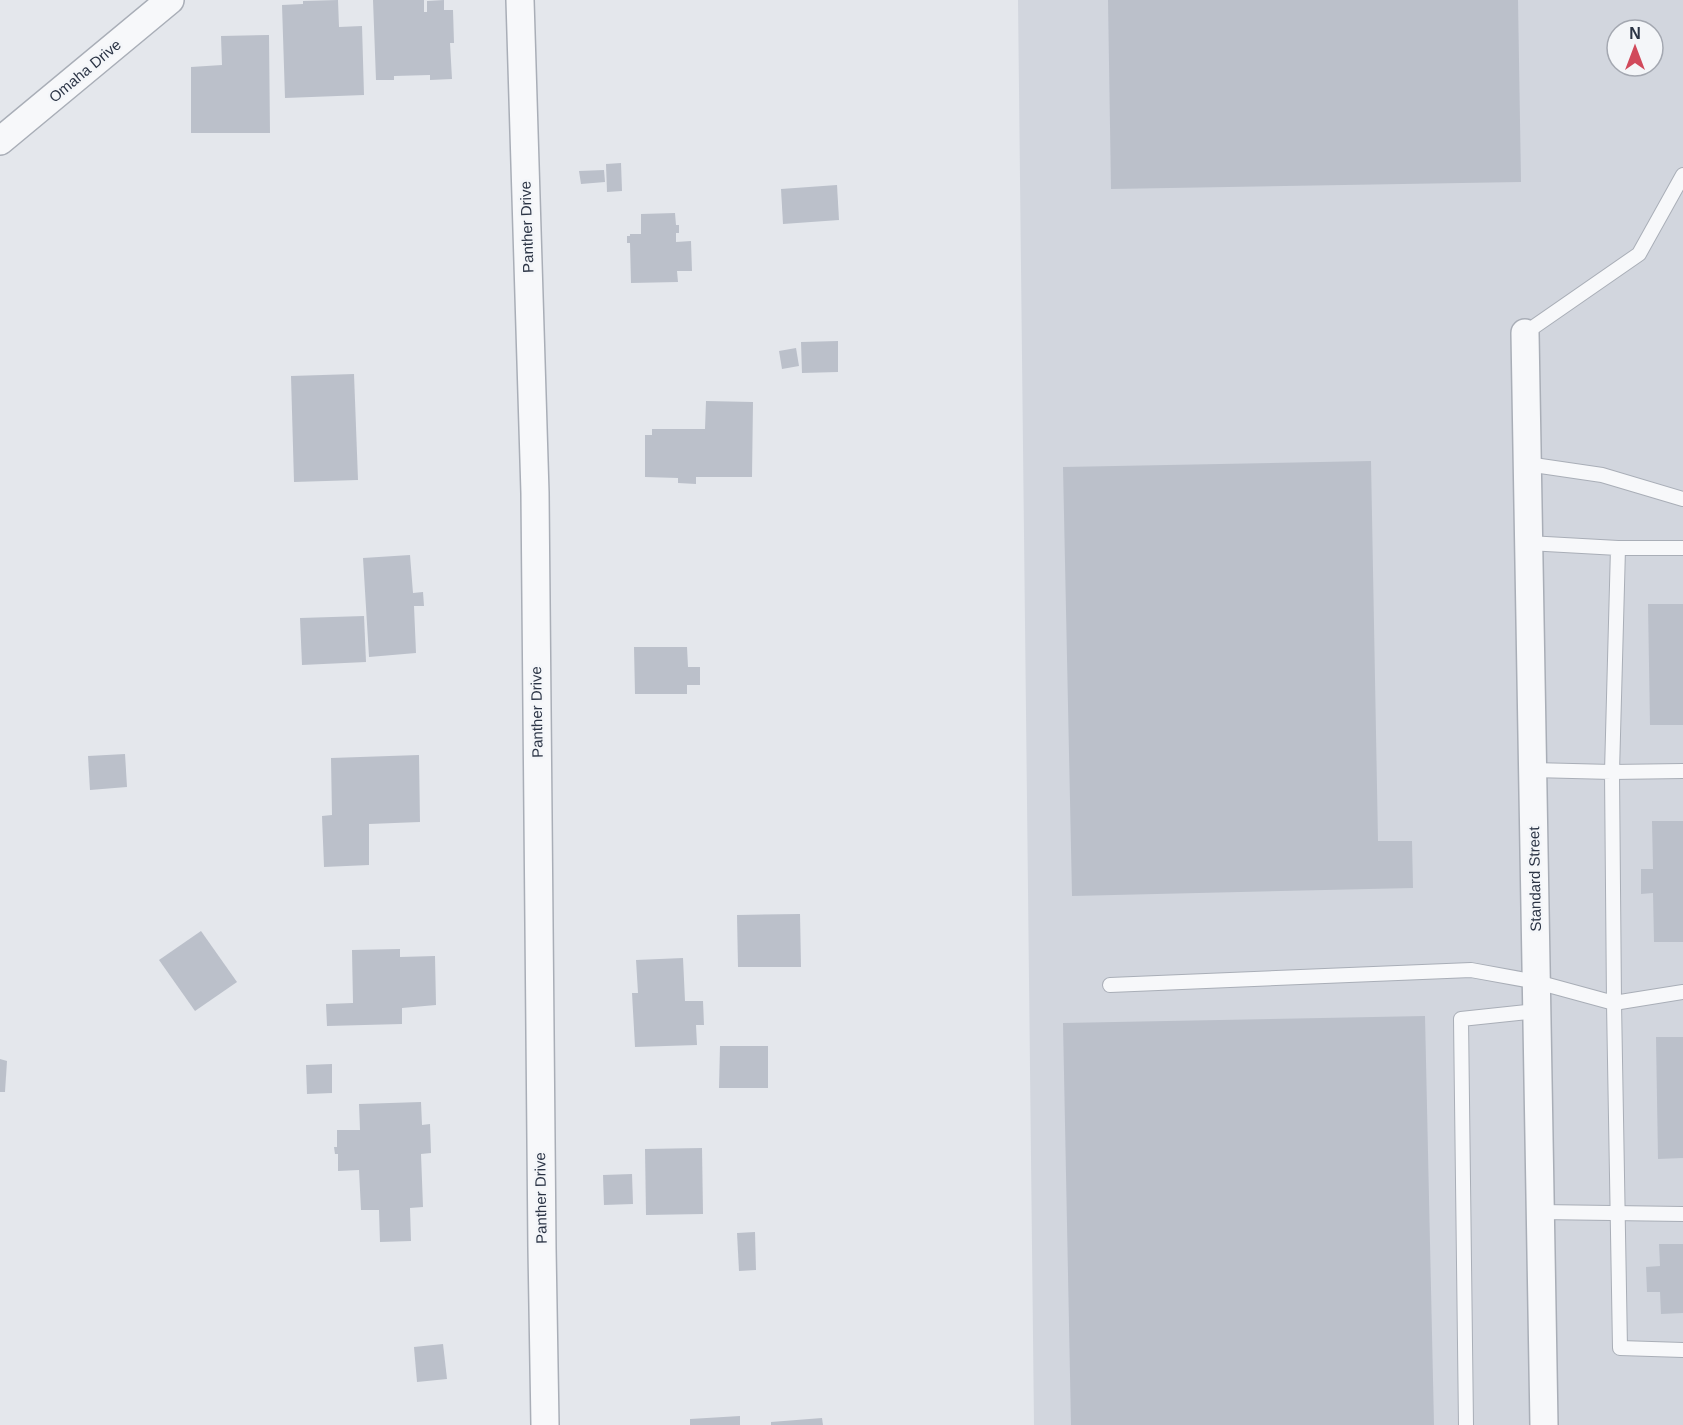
<svg xmlns="http://www.w3.org/2000/svg" width="1683" height="1425" viewBox="0 0 1683 1425" font-family="Helvetica,sans-serif">
	<style>
		.built { fill: #d2d6de; fill-rule: evenodd }
		.building { fill: #bbc0ca }
		.lines { fill: none; stroke-linecap: round; stroke-linejoin: round }
		.lane-casing { stroke: #a9aeb7; stroke-width: 16 }
		.street-casing { stroke: #a9aeb7; stroke-width: 30 }
		.lane { stroke: #f7f8fa; stroke-width: 14 }
		.street { stroke: #f7f8fa; stroke-width: 27 }
		.labels { text-anchor: middle; stroke-width: 5; stroke-linejoin: round; paint-order: stroke }
		.street-label { font-size: 15px; fill: #2b3445; stroke: #f4f6f9 }
	</style>
	<rect width="100%" height="100%" fill="#e4e7ec"/>
	<!-- built -->
	<path class="built" d="M1018,0H1683V1425H1034ZM1617,30H1653V66H1617Z"/>
	<!-- building -->
	<g class="building">
		<polygon points="338,0 339,27 362,26 364,95 285,98 282,5 303,4 303,1"/>
		<polygon points="373,0 424,0 424,12 427,12 427,1 444,0 444,10 453,10 454,43 450,43 452,79 430,80 430,75 394,76 394,80 376,80"/>
		<polygon points="1108,0 1518,0 1521,182 1111,189"/>
		<polygon points="269,35 270,133 191,133 191,67 222,65 221,36"/>
		<polygon points="621,163 622,191 607,192 606,164"/>
		<polygon points="604,170 605,182 581,184 579,171"/>
		<polygon points="837,185 839,220 783,224 781,189"/>
		<polygon points="675,213 676,225 679,225 679,233 676,233 676,242 691,241 692,271 677,271 678,282 631,283 630,243 627,243 627,236 630,236 630,234 641,234 641,214"/>
		<polygon points="838,341 838,372 802,373 801,342"/>
		<polygon points="796,348 799,366 782,369 779,351"/>
		<polygon points="354,374 358,480 294,482 291,376"/>
		<polygon points="706,401 753,402 752,477 696,477 696,484 678,483 678,478 645,477 645,435 652,435 652,429 705,429"/>
		<polygon points="1371,461 1378,841 1412,841 1413,888 1072,896 1063,467"/>
		<polygon points="410,555 413,593 423,592 424,606 414,606 416,653 369,657 363,558"/>
		<polygon points="1648,604 1683,604 1683,725 1650,725"/>
		<polygon points="364,616 366,662 302,665 300,618"/>
		<polygon points="634,647 687,647 688,667 700,667 700,685 687,685 687,694 635,694"/>
		<polygon points="125,754 127,787 90,790 88,756"/>
		<polygon points="419,755 420,822 369,824 369,865 324,867 322,816 332,815 331,758"/>
		<polygon points="1652,821 1683,821 1683,942 1654,942 1653,893 1641,894 1641,869 1653,869"/>
		<polygon points="800,914 801,967 738,967 737,915"/>
		<polygon points="201,931 237,982 195,1011 159,960"/>
		<polygon points="400,949 400,957 435,956 436,1005 402,1008 402,1024 327,1026 326,1004 353,1003 352,950"/>
		<polygon points="683,958 685,1001 703,1001 704,1025 696,1025 697,1045 635,1047 632,993 638,993 636,960"/>
		<polygon points="1425,1016 1434,1425 1071,1425 1063,1023"/>
		<polygon points="1656,1037 1683,1037 1683,1158 1658,1159"/>
		<polygon points="720,1046 768,1046 768,1088 719,1088"/>
		<polygon points="0,1059 7,1061 5,1092 0,1092"/>
		<polygon points="332,1064 332,1093 307,1094 306,1065"/>
		<polygon points="421,1102 422,1125 430,1124 431,1153 421,1154 423,1207 410,1208 411,1241 380,1242 379,1210 361,1210 359,1170 338,1171 338,1154 335,1154 334,1147 337,1147 337,1130 360,1130 359,1104"/>
		<polygon points="702,1148 703,1214 646,1215 645,1149"/>
		<polygon points="632,1174 633,1204 604,1205 603,1175"/>
		<polygon points="755,1232 756,1270 739,1271 737,1233"/>
		<polygon points="1659,1244 1683,1244 1683,1313 1661,1314 1660,1292 1647,1292 1646,1267 1660,1266"/>
		<polygon points="443,1344 447,1379 417,1382 414,1347"/>
		<polygon points="740,1416 740,1425 690,1425 690,1419"/>
		<polygon points="822,1418 823,1425 771,1425 771,1422"/>
	</g>
	<g class="lines">
		<!-- lane casing -->
		<g class="lane-casing">
			<g id="lane">
				<polyline points="1525,333 1639,254 1683,175"/>
				<polyline points="1527,464 1602,475 1683,499"/>
				<polyline points="1528,543 1618,548 1612,772 1683,771"/>
				<polyline points="1618,548 1683,548"/>
				<polyline points="1533,770 1612,772 1614,1003 1683,992"/>
				<polyline points="1110,985 1471,970 1537,982 1614,1003 1620,1348 1683,1350"/>
				<polyline points="1540,1212 1683,1214"/>
				<polyline points="1466,1425 1461,1019 1537,1011"/>
			</g>
		</g>
		<!-- street casing -->
		<g class="street-casing">
			<g id="street">
				<polyline points="520,0 535,493 542,1248 545,1425"/>
				<polyline points="0,141 170,0"/>
				<polyline points="1525,333 1544,1425"/>
			</g>
		</g>
		<!-- lane -->
		<use href="#lane" class="lane"/>
		<!-- street -->
		<use href="#street" class="street"/>
	</g>
	<g class="labels">
		<!-- street labels -->
		<g class="street-label">
			<text transform="translate(85 71) rotate(-40)" y="5">Omaha Drive</text>
			<text transform="translate(527 227) rotate(-92)" y="5">Panther Drive</text>
			<text transform="translate(537 712) rotate(-91)" y="5">Panther Drive</text>
			<text transform="translate(1535 879) rotate(-91)" y="5">Standard Street</text>
			<text transform="translate(541 1198) rotate(-91)" y="5">Panther Drive</text>
		</g>
	</g>
	<!-- north arrow -->
	<g transform="translate(1635 48)"><circle r="28" fill="#f4f6f9" stroke="#a4a8b1" stroke-width="1.5"/>
	<path d="M0-4.5L10 22L0 15L-10 22Z" fill="#d1495b"/>
	<text y="-9" font-size="16" font-weight="bold" text-anchor="middle" fill="#2b3445">N</text>
	</g>
</svg>
